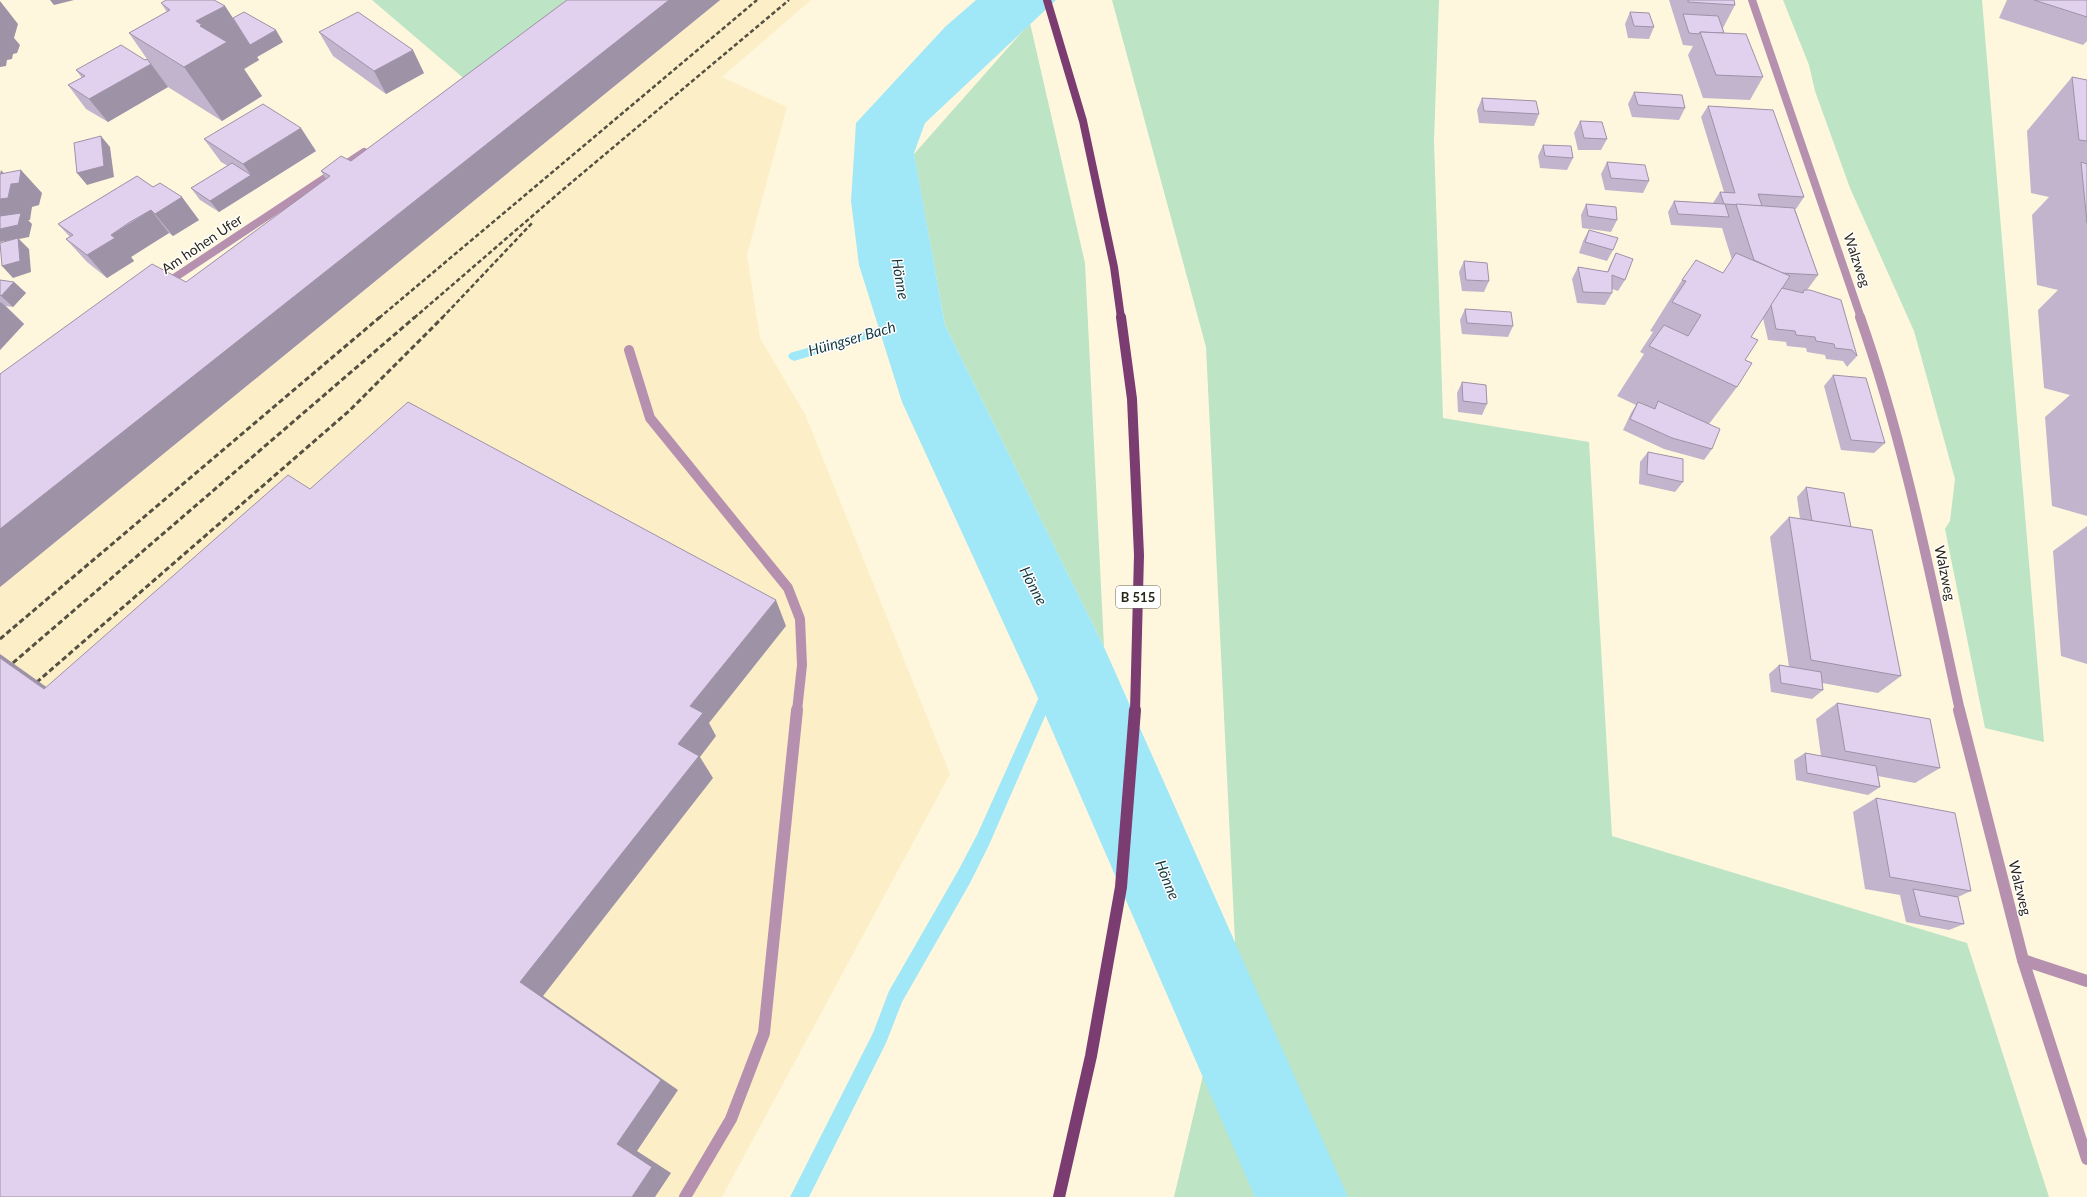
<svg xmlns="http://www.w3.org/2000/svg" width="2087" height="1197" viewBox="0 0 2087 1197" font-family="Lato,sans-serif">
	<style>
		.built { fill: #fcefc7 }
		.green { fill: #bce4c5 }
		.water { fill: #a0e7f7 }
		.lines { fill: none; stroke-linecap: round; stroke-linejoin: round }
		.stream { fill: #a0e7f7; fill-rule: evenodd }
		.lane-far1 { stroke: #b691af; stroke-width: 10 }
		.lane { stroke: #b691af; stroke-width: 12 }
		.street-far2 { stroke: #b691af; stroke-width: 8 }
		.street-far1 { stroke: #b691af; stroke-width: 10 }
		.street { stroke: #b691af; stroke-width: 12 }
		.primary-far2 { stroke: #7b3c72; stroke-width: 8 }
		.primary-far1 { stroke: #7b3c72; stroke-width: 10 }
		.primary { stroke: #7b3c72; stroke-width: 12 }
		.rail-far1 { stroke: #555041; stroke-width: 2.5; stroke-dasharray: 4.5 2.5; stroke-linecap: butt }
		.rail { stroke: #555041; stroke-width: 3; stroke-dasharray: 5.5 3; stroke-linecap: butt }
		.wall { fill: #c2b4cd }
		.shaded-wall { fill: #9e92a7 }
		.building { fill: #e2d1ee; stroke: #9e92a7 }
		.labels { text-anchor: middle; stroke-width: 3; stroke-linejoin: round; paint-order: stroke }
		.shield { fill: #fff; stroke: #68665d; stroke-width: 1 }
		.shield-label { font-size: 13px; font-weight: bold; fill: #282418 }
		.street-label { font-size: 14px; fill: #282418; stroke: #fff }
		.water-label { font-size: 15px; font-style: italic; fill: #15373e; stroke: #fff }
	</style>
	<rect width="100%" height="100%" fill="#fff7dd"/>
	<!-- built -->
	<polygon class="built" points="596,0 811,0 722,77 787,107 747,255 760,338 805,414 950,774 722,1197 0,1197 0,422"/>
	<!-- green -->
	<g class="green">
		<polygon points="372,0 596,0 475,88"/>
		<polygon points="1112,0 1439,0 1434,141 1443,418 1589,442 1612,836 1967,943 2049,1197 1174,1197 1235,941 1206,347"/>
		<polygon points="1783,0 1982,0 2044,742 1985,728 1945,529 1950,521 1955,479 1914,331 1850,188 1815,91 1809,65"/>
		<polygon points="1030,23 1085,263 1104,647 945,325 914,154"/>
	</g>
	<!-- water -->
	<polygon class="water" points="976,0 1056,0 925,123 914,153 945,325 1104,647 1348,1197 1255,1197 1038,698 902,402 859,265 851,201 856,123 945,27"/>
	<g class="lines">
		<!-- stream -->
		<g class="stream">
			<polygon points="897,322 901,323 903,326 901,329 794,361 790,359 788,356 790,353"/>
			<polygon points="1049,684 1054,686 1056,691 989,845 970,883 902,1002 886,1043 809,1197 790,1197 873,1033 889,991 958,871 977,835 1044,686"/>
		</g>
		<!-- lane-far1 -->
		<polyline class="lane-far1" points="629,350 650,418 788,588 800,619 802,665 797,711"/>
		<!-- lane -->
		<polyline class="lane" points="685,1197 731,1119 764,1033 797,710"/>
		<!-- street-far2 -->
		<g class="street-far2">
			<polyline points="1752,0 1861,318"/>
			<polyline points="165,284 364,152"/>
		</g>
		<!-- street-far1 -->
		<path class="street-far1" d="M1860,317C1905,445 1931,579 1960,711"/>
		<!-- street -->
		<g class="street">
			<polyline points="1959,710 2023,960 2087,1159"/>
			<polyline points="2023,960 2087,981"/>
		</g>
		<!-- primary-far2 -->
		<polyline class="primary-far2" points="1047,0 1083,121 1114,267 1121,318"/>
		<!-- primary-far1 -->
		<polyline class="primary-far1" points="1121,317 1132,399 1139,555 1135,711"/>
		<!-- primary -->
		<polyline class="primary" points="1059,1197 1091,1056 1121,887 1135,710"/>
		<!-- rail-far1 -->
		<g class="rail-far1">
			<polyline points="379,318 757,0"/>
			<polyline points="414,318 566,187 789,0"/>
			<polyline points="442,318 533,222"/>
		</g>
		<!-- rail -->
		<g class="rail">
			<polyline points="0,639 380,317"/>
			<polyline points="0,674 415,317"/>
			<polyline points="30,688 349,411 443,317"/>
		</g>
	</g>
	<!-- wall -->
	<g class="wall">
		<polygon points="567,0 720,0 0,587 0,374 186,282 326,179 321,171 351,161"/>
		<polygon points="1669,0 1734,0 1735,5 1723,28 1724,33 1763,77 1750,100 1703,98 1688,55 1693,46 1683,45"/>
		<polygon points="2007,0 2087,0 2087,41 2083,45 1999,18"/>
		<polygon points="161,3 225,6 233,18 283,42 257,57 259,60 244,69 262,96 222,121 168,87 108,122 86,109 68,85 82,78 76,70 145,60 147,59 129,33 167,12"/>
		<polygon points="1630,12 1654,27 1649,39 1628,38 1625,24"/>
		<polygon points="319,32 424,73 386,94 333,56"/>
		<polygon points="2072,77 2087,80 2087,516 2052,506 2045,417 2070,395 2044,388 2038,310 2058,290 2037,285 2032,215 2049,197 2031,193 2027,131"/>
		<polygon points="1634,92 1685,108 1679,120 1632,117 1628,104"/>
		<polygon points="1482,98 1539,114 1534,126 1479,123 1477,110"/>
		<polygon points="1708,106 1804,197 1796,209 1795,209 1818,275 1807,290 1857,356 1847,367 1843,361 1826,359 1825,355 1807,352 1806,348 1787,346 1786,342 1768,340 1763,318 1751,337 1745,360 1737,387 1709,424 1712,449 1704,460 1664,449 1623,430 1631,413 1636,405 1617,396 1644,354 1640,352 1653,332 1650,331 1682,280 1723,273 1732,260 1722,228 1721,228 1671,225 1668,212 1674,201 1713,203 1720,192 1724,192 1701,117"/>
		<polygon points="1580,121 1607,139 1601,150 1578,150 1574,133"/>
		<polygon points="204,139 316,151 219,212 200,200 191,188 228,166 221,162"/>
		<polygon points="1543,145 1573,158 1567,170 1540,168 1538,156"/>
		<polygon points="1607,162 1649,181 1643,193 1605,190 1601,174"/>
		<polygon points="137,176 199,220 173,236 169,233 149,245 131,257 134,261 107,278 87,262 66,239 70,237 58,224"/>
		<polygon points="1586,204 1617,220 1611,232 1582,228 1581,215"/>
		<polygon points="1589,230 1613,250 1607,261 1579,253 1583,241"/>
		<polygon points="1616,253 1625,280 1618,291 1612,289 1612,293 1605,305 1577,303 1572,279 1578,267 1607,272 1610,265"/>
		<polygon points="1464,261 1489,281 1484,292 1462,291 1459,272"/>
		<polygon points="0,280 14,282 26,293 13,307 6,306 24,324 0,350"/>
		<polygon points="1465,309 1513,326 1508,337 1462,334 1460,320"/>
		<polygon points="1833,375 1885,443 1874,453 1841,450 1824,386"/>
		<polygon points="1462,382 1487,404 1482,415 1458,412 1457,393"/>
		<polygon points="1648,452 1683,482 1675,492 1639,484 1640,462"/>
		<polygon points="1806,487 1851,527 1901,676 1878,693 1822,683 1823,690 1812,699 1771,692 1769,674 1779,665 1789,667 1770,537 1789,517 1800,519 1797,497"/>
		<polygon points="2087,526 2087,664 2061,656 2053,551"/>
		<polygon points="1837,703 1940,768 1915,783 1878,776 1880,787 1868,795 1796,780 1794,760 1805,753 1821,756 1816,719"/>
		<polygon points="1876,798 1971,891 1958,897 1964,924 1949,930 1906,922 1900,895 1865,889 1853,812"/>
	</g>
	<!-- shaded-wall -->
	<g class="shaded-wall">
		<polygon points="50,0 74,0 54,5"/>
		<polygon points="669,0 720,0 0,587 0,529"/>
		<polygon points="0,1 18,24 14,38 20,45 17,53 13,54 12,59 7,60 6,66 0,67"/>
		<polygon points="225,6 250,45 276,30 283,42 257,57 259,60 244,69 262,96 222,121 184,67 196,21"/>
		<polygon points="413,50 424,73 386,94 374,71"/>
		<polygon points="151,64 168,87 108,122 89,99"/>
		<polygon points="301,128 316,151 219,212 210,201 251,175 243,164"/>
		<polygon points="101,136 110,147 114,177 87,185 77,173"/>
		<polygon points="1,170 13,184 21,170 42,193 39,205 32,207 30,220 28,220 32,224 29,237 19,239 29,249 31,272 13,278 2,266 18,239 0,242 0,174"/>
		<polygon points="182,197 199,220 173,236 155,214"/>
		<polygon points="151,210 169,233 131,257 134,261 107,278 87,255 111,235"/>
		<polygon points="14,282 26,293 13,307 1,296"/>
		<polygon points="1,302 24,324 0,350 0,303"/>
		<polygon points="776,600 786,626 709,723 716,736 700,757 713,778 543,996 678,1090 637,1151 671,1173 655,1197 632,1197 617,1144 520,982 678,744 690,706"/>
		<polygon points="0,654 83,713 44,689 0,658"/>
	</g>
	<!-- building -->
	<g class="building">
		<polygon points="166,0 214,0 225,6 196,21 202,25 200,26 227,42 184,67 129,33 170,10 161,3"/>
		<polygon points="567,0 669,0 0,529 0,374 152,264 186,282 330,176 321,171 341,156 351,161"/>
		<polygon points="1688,0 1734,0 1735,5 1688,2"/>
		<polygon points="2034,0 2087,0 2087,17"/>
		<polygon points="244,12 276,30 250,45 233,18"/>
		<polygon points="358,12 413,50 374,71 319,32"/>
		<polygon points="1630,12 1649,13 1654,27 1634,26"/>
		<polygon points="1683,14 1718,16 1724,33 1700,32 1699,34 1689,33"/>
		<polygon points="1700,32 1746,34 1763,77 1716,75"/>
		<polygon points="121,45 145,60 147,59 151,64 89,99 68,85 85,76 76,70"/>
		<polygon points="2072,77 2087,80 2087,141 2079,140"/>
		<polygon points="1634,92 1682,95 1685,108 1638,105"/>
		<polygon points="1482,98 1536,101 1539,114 1484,111"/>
		<polygon points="263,104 301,128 243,164 204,139"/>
		<polygon points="1708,106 1773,110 1804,197 1758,194 1762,206 1724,204 1720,192 1735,193"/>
		<polygon points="1580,121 1602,122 1607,139 1584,138"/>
		<polygon points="101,136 104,166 77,173 74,143"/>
		<polygon points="1543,145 1571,146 1573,158 1545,156"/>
		<polygon points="1607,162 1645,165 1649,181 1611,178"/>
		<polygon points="2081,162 2087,164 2087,223"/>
		<polygon points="232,163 251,175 210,201 191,188"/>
		<polygon points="21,170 19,183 11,184 8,198 0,199 0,174"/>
		<polygon points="137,176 153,187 160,183 182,197 155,214 151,210 130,222 111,235 115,238 87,255 66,239 73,235 58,224"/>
		<polygon points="1674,201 1725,204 1729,217 1678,214"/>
		<polygon points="1586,204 1616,207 1617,220 1588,216"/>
		<polygon points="1736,204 1794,208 1818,275 1782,273 1754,260"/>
		<polygon points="21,213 18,225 0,229 0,216"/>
		<polygon points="1589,230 1618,238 1613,250 1585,242"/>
		<polygon points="18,238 20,261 2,266 0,243"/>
		<polygon points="1616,253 1633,259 1625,280 1612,275 1612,293 1583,292 1578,267 1608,272"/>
		<polygon points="1736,253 1790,276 1751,337 1758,340 1745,360 1752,363 1737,387 1649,346 1664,325 1688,336 1701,315 1672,302 1686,281 1682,280 1696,260 1723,273"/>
		<polygon points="1464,261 1487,263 1489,281 1466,280"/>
		<polygon points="0,280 14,282 1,296 0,295"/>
		<polygon points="1782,288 1803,293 1804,290 1810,290 1841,300 1857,356 1852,350 1835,348 1834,344 1816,341 1815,337 1796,335 1795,331 1776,329 1771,305"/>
		<polygon points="1465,309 1511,312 1513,326 1467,323"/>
		<polygon points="1833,375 1866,378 1885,443 1851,440"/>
		<polygon points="1462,382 1486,385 1487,404 1463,401"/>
		<polygon points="1658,401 1720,429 1712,449 1672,438 1630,419 1638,402 1655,409"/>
		<polygon points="408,402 776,600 690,706 703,713 678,744 699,756 520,982 661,1080 617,1144 652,1167 632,1197 0,1197 0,658 44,689 288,475 310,489"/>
		<polygon points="1648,452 1683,459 1683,482 1647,474"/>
		<polygon points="1806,487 1844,493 1851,527 1812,521"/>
		<polygon points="1789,517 1872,530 1901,676 1811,660"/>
		<polygon points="1779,665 1821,672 1823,690 1781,683"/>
		<polygon points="1837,703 1930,719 1940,768 1845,751"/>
		<polygon points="1805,753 1876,766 1880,787 1807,773"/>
		<polygon points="1876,798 1955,813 1971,891 1890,877"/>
		<polygon points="1913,889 1958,897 1964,924 1920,916"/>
	</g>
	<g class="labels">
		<!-- shield labels -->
		<rect class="shield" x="1116" y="586" width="44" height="22" rx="3"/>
		<g class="shield-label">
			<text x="1138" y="602">B 515</text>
		</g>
		<!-- street labels -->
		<g class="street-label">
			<text transform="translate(202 244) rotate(-34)" y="5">Am hohen Ufer</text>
			<text transform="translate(1857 260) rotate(71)" y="5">Walzweg</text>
			<text transform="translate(1945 573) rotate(78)" y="5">Walzweg</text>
			<text transform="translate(2020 888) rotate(76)" y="5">Walzweg</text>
		</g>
		<!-- water labels -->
		<g class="water-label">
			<text transform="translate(900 279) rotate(80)" y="5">Hönne</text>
			<text transform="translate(852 339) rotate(-16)" y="5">Hüingser Bach</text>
			<text transform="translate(1033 586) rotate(62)" y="5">Hönne</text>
			<text transform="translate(1167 880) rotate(68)" y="5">Hönne</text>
		</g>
	</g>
</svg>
